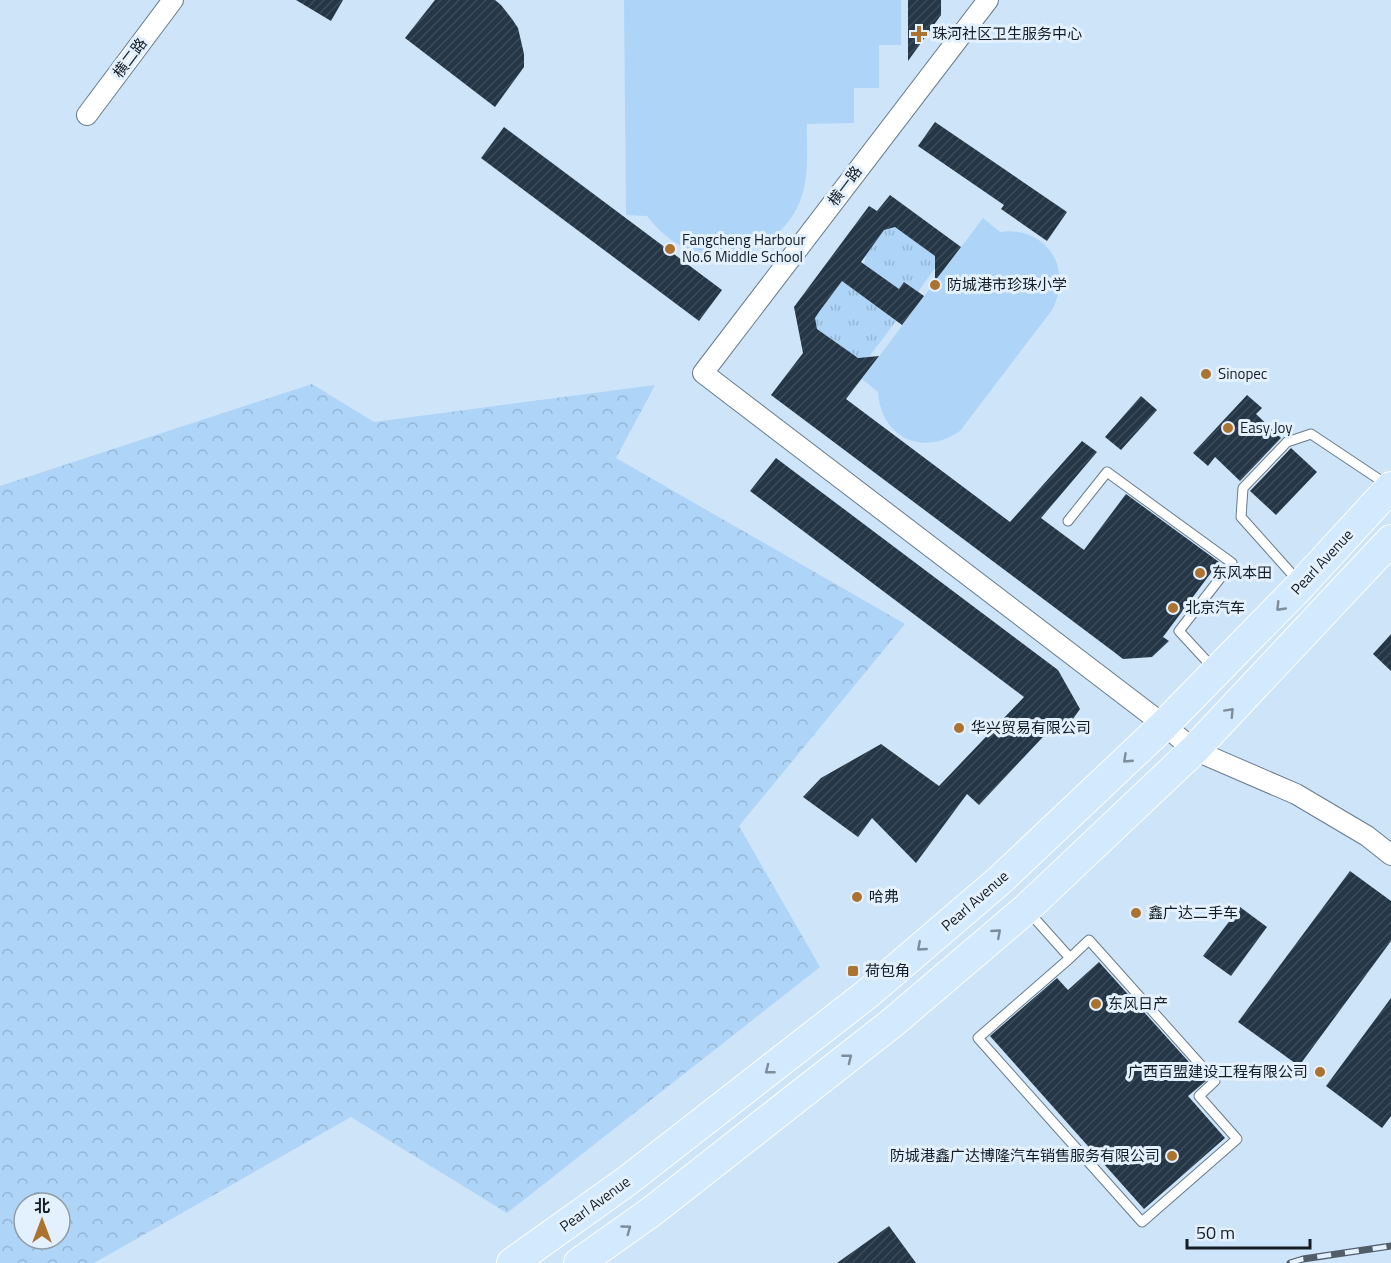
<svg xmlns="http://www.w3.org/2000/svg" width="1391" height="1263" viewBox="0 0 1391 1263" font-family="'Titillium Web','Noto Sans SC',sans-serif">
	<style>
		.grass { fill: url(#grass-tufts) }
		.forest { fill: url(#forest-crowns); fill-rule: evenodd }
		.pitch { fill: #aed4f7 }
		.building { fill: url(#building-hatch) }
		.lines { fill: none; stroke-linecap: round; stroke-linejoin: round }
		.lane-casing { stroke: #677b8d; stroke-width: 11 }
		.street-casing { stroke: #677b8d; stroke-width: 22 }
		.primary-casing { stroke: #fff; stroke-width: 32 }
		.lane { stroke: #fff; stroke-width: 9 }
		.street { stroke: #fff; stroke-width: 20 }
		.primary { stroke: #d3e9fe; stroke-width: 30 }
		.rail-casing { stroke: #515d69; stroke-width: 7 }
		.rail { stroke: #e3f0fd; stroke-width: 4.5; stroke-dasharray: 14; stroke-linecap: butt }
		.oneway { stroke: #7e8d9c }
		.poi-dot { fill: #ab7230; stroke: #e3f0fd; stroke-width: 2 }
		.labels { text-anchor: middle; stroke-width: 6; stroke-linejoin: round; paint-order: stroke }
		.poi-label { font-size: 15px; fill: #151d24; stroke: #e3f0fd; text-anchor: start }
		.street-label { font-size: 15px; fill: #151d24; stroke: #e3f0fd }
	</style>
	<defs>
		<pattern id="grass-tufts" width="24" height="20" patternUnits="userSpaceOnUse" patternTransform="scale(1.5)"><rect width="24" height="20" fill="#aed4f7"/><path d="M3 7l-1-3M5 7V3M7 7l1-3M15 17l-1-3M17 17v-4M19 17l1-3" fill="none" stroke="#95b6d4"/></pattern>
		<pattern id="forest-crowns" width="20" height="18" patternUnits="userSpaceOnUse" patternTransform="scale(1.5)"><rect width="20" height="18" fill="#aed4f7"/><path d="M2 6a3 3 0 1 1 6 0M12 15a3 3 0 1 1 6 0" fill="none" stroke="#95b6d4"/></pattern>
		<pattern id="building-hatch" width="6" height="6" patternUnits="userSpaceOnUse" patternTransform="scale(1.5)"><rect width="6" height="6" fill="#253747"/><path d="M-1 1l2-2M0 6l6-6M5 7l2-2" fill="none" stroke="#3b4b59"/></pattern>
	</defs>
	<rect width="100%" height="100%" fill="#cee4f9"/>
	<!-- grass -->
	<g class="grass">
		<polygon points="895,227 935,256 935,268 918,292 905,282 899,289 864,264 866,255 884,230"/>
		<polygon points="842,281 896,321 869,357 858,358 817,329 815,318"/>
	</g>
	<!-- forest -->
	<path class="forest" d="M312,384L374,422L655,385L616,458L905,624L739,826L820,967L507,1213L351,1117L94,1263H0V486ZM24,1203H60V1239H24Z"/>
	<!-- pitch -->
	<g class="pitch">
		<path d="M624,0H901V45H879V88H854V123L807,124C806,149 810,177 800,201C786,238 742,263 703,254C679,249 661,234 647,216L626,215Z"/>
		<path d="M983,218L1000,232C1008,231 1016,231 1023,233C1059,243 1068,280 1052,310L960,431C923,457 881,438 878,392L862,379Z"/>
	</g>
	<!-- building -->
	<g class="building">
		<polygon points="296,0 343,0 331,21"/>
		<polygon points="435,0 495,0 501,5 512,19 518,28 524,54 524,67 495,107 405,38"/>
		<polygon points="908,0 941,0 941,15 908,61"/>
		<polygon points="935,122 1067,212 1047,241 1001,209 1004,205 918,146"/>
		<polygon points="504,127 722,290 699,321 481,158"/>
		<polygon points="890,195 961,247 935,281 935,256 895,227 884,230 861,262 899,289 904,282 924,296 902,325 842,281 819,312 815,318 817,329 858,358 879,356 846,399 1010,522 1082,441 1097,452 1041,518 1084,550 1126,494 1219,562 1163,637 1169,641 1152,657 1123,659 1114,652 771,395 803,353 794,307 869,206 877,211"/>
		<polygon points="1247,395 1262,408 1256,414 1281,438 1240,481 1215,457 1208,466 1193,453"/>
		<polygon points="1141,396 1157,410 1121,450 1105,437"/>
		<polygon points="1291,448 1317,472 1276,515 1250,491"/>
		<polygon points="776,458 1058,670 1080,709 1066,729 1057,722 979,805 967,794 916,863 872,818 858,837 803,797 821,778 881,744 939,786 1024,697 750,491"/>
		<polygon points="1391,634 1391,671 1373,654"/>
		<polygon points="1350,871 1391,901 1391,941 1299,1066 1238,1022"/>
		<polygon points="1240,907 1267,927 1231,976 1203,956"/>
		<polygon points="1099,962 1206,1081 1188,1096 1225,1138 1144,1209 990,1036 1057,978 1068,990"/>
		<polygon points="1391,998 1391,1116 1382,1128 1326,1086"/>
		<polygon points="889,1226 916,1263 837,1263 875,1236"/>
	</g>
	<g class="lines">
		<!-- lane casing -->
		<g class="lane-casing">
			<g id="lane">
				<polyline points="1068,521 1107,472 1232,563 1179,631 1215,670"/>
				<polyline points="1299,582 1241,517 1243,488 1287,442 1311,434 1386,484"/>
				<polyline points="1028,911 1070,958 978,1038 1142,1222 1237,1139 1199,1096 1215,1081 1089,940 1070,958"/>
			</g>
		</g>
		<!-- street casing -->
		<g class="street-casing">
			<g id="street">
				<polyline points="988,0 703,373 1164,725 1194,750 1296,794 1367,836 1391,855"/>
				<polyline points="87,115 173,0"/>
			</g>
		</g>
		<!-- primary casing -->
		<g class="primary-casing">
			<g id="primary">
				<polyline points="512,1263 627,1181 867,994 1000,880 1164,725 1301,585 1391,487"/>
				<polyline points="579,1263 651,1212 892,1023 1026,909 1194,750 1391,540"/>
			</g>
		</g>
		<!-- lane -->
		<use href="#lane" class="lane"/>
		<!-- street -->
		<use href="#street" class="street"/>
		<!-- primary -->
		<use href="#primary" class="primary"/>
		<!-- rail casing -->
		<g class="rail-casing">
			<polyline id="rail" points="1290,1263 1303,1259 1391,1246"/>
		</g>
		<!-- rail -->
		<use href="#rail" class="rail"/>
	</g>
	<!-- one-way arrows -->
	<defs><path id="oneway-chevron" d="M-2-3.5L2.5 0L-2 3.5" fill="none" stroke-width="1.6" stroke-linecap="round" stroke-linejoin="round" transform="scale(1.5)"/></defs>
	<g class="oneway">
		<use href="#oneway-chevron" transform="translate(1280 607) rotate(134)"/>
		<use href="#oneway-chevron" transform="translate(1230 712) rotate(-47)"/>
		<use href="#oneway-chevron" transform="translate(1127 759) rotate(137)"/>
		<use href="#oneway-chevron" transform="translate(997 933) rotate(-41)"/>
		<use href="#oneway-chevron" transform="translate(921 947) rotate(139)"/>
		<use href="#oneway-chevron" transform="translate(848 1058) rotate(-38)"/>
		<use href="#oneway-chevron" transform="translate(769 1070) rotate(142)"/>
		<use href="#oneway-chevron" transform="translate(627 1229) rotate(-36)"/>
	</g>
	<!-- markers -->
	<g class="poi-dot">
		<path d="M916 25h6v6h6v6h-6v6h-6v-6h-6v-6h6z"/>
		<circle cx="670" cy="249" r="6"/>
		<circle cx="935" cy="285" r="6"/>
		<circle cx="1206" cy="374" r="6"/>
		<circle cx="1228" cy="428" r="6"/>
		<circle cx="1200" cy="573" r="6"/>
		<circle cx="1173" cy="608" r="6"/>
		<circle cx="959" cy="728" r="6"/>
		<circle cx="857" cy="897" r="6"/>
		<circle cx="1136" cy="913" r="6"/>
		<rect x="847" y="965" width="12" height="12" rx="3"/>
		<circle cx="1096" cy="1004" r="6"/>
		<circle cx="1320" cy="1072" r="6"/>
		<circle cx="1172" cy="1156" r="6"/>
	</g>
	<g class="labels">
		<!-- poi labels -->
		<g class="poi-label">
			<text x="932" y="39">珠河社区卫生服务中心</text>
			<text x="682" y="245">Fangcheng Harbour<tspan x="682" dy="17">No.6 Middle School</tspan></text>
			<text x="947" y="290">防城港市珍珠小学</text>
			<text x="1218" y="379">Sinopec</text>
			<text x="1240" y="433">Easy Joy</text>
			<text x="1212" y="578">东风本田</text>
			<text x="1185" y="613">北京汽车</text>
			<text x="971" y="733">华兴贸易有限公司</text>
			<text x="869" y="902">哈弗</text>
			<text x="1148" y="918">鑫广达二手车</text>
			<text x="865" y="976">荷包角</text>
			<text x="1108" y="1009">东风日产</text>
			<text x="1308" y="1077" text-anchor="end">广西百盟建设工程有限公司</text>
			<text x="1160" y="1161" text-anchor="end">防城港鑫广达博隆汽车销售服务有限公司</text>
		</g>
		<!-- street labels -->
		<g class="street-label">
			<text transform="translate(130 58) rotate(-53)" y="5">横二路</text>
			<text transform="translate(845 186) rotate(-53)" y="5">横一路</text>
			<text transform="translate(1322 562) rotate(-47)" y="5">Pearl Avenue</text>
			<text transform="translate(975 901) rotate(-41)" y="5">Pearl Avenue</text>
			<text transform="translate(595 1204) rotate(-36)" y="5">Pearl Avenue</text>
		</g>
	</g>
	<!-- north arrow -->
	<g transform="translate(42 1221)"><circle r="28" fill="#e3f0fd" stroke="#919ca6" stroke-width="1.5"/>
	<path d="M0-4.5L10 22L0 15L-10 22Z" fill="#ab7230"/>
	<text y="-9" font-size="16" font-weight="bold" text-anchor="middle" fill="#151d24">北</text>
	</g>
	<!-- scale -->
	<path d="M1187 1239v9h123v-9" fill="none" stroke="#151d24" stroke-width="3"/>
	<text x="1196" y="1239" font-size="18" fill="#151d24" stroke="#e3f0fd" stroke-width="4.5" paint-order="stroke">50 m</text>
</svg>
